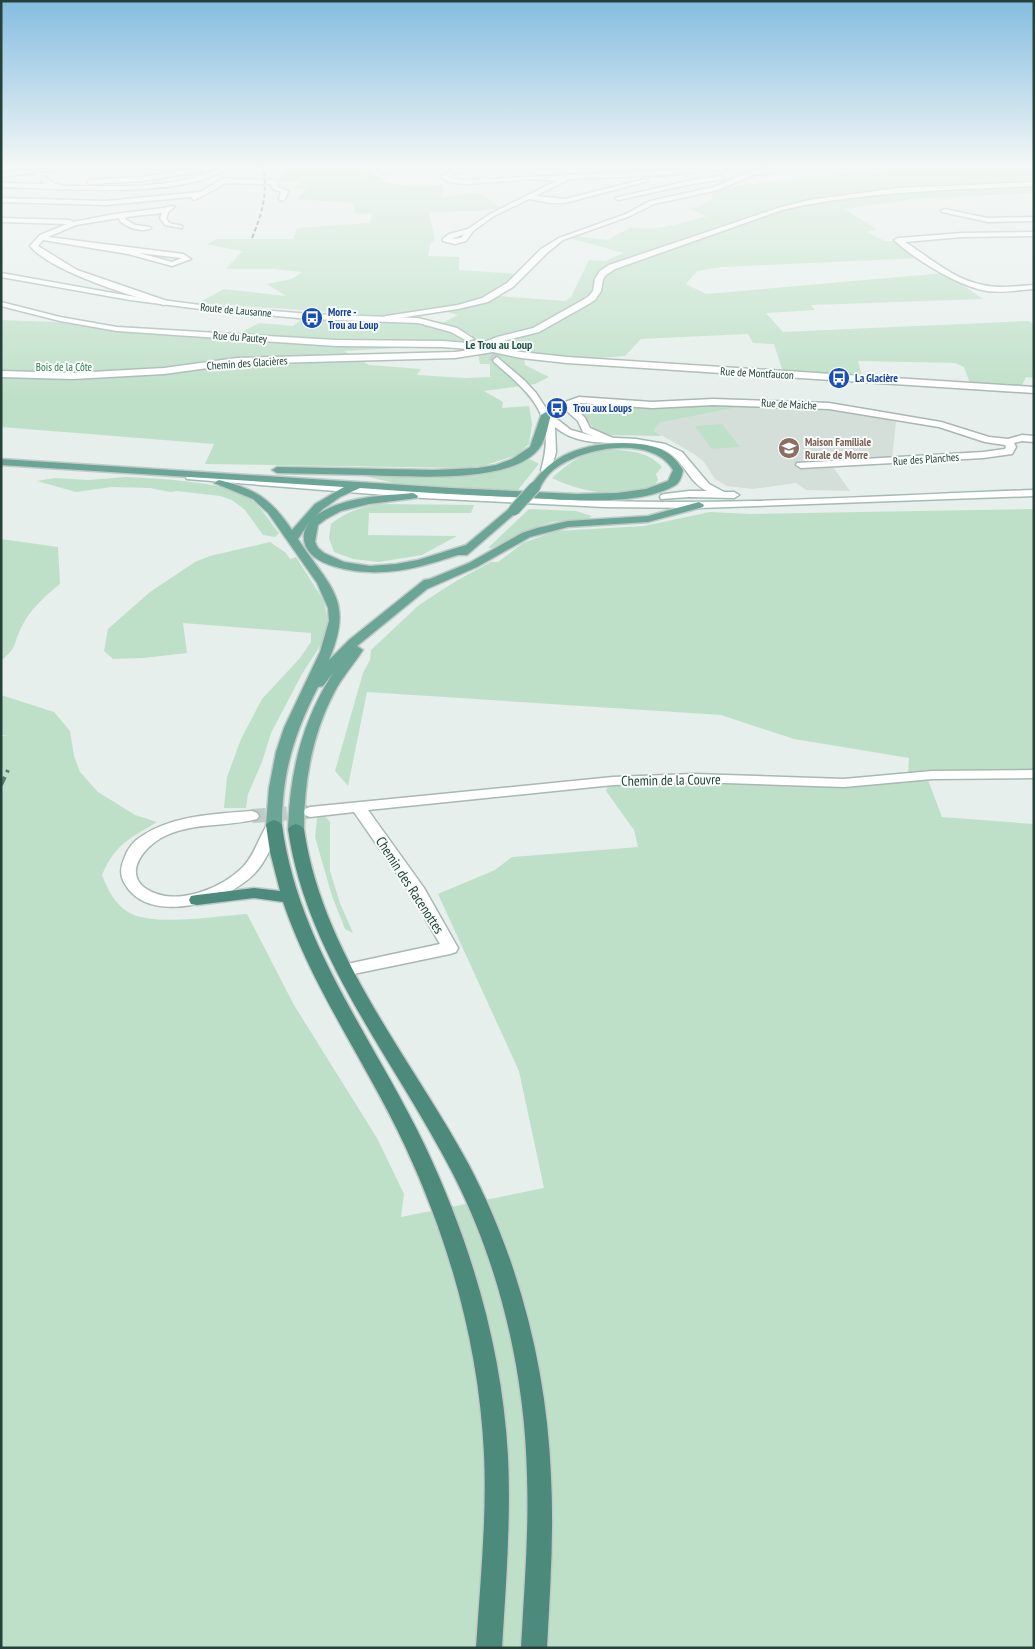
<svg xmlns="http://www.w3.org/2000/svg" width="1035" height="1649" viewBox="0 0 1035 1649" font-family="'PT Sans Narrow',sans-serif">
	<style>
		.built { fill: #d4dfda }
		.green { fill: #bfe0c8 }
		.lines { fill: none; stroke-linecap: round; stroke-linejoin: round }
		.minor-tunnel { stroke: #bfccc8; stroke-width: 14; stroke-dasharray: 14 7; stroke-linecap: butt }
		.secondary-tunnel { stroke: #bfccc8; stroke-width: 9; stroke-dasharray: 9 4.5; stroke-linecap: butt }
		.minor-casing { stroke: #a8b8b2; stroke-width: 3 }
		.tertiary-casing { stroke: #a8b8b2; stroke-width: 3 }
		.secondary-casing { stroke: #a4bbb3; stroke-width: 3 }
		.primary-casing { stroke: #c2cac8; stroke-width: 3 }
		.trunk-casing { stroke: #c2cac8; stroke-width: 3 }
		.minor { fill: #fff; fill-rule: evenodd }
		.tertiary { fill: #fff; fill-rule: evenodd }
		.secondary { fill: #fff; fill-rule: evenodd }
		.primary { fill: #6aa596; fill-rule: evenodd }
		.trunk { fill: #4c8a7c; fill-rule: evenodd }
		.rail-far1 { stroke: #5f7d75; stroke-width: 2; stroke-dasharray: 4.5 2.5; stroke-linecap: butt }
		.rail { stroke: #5f7d75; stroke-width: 4; stroke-dasharray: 9 5; stroke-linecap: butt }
		.tertiary-bridge-casing { stroke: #a8b8b2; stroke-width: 8; stroke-linecap: butt }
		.primary-bridge-casing { stroke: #c2cac8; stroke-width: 13; stroke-linecap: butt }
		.tertiary-bridge { stroke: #fff; stroke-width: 7 }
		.primary-bridge { stroke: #6aa596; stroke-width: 11 }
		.labels { text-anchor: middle; stroke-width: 4; stroke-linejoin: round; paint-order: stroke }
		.far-street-label { font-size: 11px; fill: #24423a; stroke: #f7fbf9 }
		.far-transit-label { font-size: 11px; font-weight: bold; fill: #164399; stroke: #f7fbf9; text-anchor: start }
		.far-park-label { font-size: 11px; fill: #2d7a4b; stroke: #f7fbf9 }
		.far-education-label { font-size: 11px; font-weight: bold; fill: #785e54; stroke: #f7fbf9; text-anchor: start }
		.far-neighbourhood-label { font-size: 12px; font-weight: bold; fill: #1f5548; stroke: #f7fbf9 }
		.street-label { font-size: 14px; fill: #24423a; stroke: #f7fbf9 }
	</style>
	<rect width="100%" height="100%" fill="#e6efeb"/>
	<!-- built -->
	<polygon class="built" points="749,405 777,405 866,414 896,422 892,459 833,462 833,467 850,491 806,490 796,483 753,489 727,486 715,479 704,462 694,454 654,431 659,423"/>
	<!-- green -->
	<g class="green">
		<path d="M288,167H353L362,173H373C389,190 422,186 444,185L441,197L479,193L501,208L477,211L429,212L435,240L430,244L428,256L459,257V270L517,274L499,296L565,301L571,297L589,260L605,261L624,253L569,238L573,236L607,240L631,227C656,232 684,223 707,216L689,209L711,202L713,192L735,186L860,172L880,175L895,171L896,167H1034V193L914,199L845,209L876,229L867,232L885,241H894L921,258L722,267L697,271L686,284L706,294L945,273L983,299L811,305L815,310L766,313L783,332L1028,321L1034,325V378L1026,377L1021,387L970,383L964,367L955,363L858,361L862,377L783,372L774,344L753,343L748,334L641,339L625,356L586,359L533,354L494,347L464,331L442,323L458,315L438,309L389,316L198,303L224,289L286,296L267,284L292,279L302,272L274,269H226L242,251L206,244L218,239H293L297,228L370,223L372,214L354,213V203L296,199L307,189L294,188L302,182L277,181Z"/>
		<polygon points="303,318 433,325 456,334 470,344 344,351 369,365 421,369 417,375 465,378 490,377 490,364 480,364 478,354 499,352 524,357 525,365 549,377 535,384 484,391 503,402 502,408 529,406 532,424 529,444 517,455 483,466 465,468 205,464 214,444 1,427 1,320 81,323 238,334 259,323 293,326"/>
		<polygon points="713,403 749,405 659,423 654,431 662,436 607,435 597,432 579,411 592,406 636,407"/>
		<polygon points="722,424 740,447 712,449 695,426"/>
		<path d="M604,450C625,450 647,450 662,467L656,474L658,480L654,486C620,498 585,494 552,478C570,462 580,455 604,450Z"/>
		<path d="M527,459L532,460L539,464L517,491L406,486L365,476C416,476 479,477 527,459Z"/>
		<path d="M126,477C154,478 226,482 248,497C261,506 269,521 279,533L275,537L263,535L245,510L232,500L220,496L177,491L170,492L150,488L112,487L76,492L37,481L55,478L88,480Z"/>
		<path d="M378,504L474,505L471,513H369L368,535L457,536L422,555L379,562L353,559L334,552L329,538L331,524C346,512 359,508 378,504Z"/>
		<polygon points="529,509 576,511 592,516 588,519 552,522 526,531 492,548 488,548"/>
		<path d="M1034,509V778H936L928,780L942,817L1034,824V1648H1V736L8,735H1V695L54,712L70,731L74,756L80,772L98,792L135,815L157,822C128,840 116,843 102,875C108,890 114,903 128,912C151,927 219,916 247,914L294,1005L377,1138L404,1194L401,1217L544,1188L519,1071L438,894L495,870L512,857L638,847L634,830L606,791L610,779L849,780L908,774L909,758L794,739L721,715L367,692L348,786L335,771L363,673L370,660L371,650L419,605L456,581L491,562H498L523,543L556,531L644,526L710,512L750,514Z"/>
		<path d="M1,539L58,547L60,584C45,596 30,609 21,628C12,646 19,645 1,661Z"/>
		<polygon points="270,542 286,553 290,559 296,557 324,601 328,622 324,640 302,674 271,733 262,762 248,794 246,808 224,808 227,777 241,739 262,699 300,658 311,642 311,633 183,623 187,653 143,658 113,659 104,651 108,629 150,592 195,562 210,556"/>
		<polygon points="320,816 326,817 330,822 330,871 340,903 353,933 345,929 332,896 315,837 317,818"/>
	</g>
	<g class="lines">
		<!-- minor-tunnel -->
		<polyline class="minor-tunnel" points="252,816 308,812"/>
		<!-- secondary-tunnel -->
		<polyline class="secondary-tunnel" points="470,339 497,360"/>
		<!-- minor casing -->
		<g class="minor-casing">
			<g id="minor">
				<polygon points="210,167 212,170 142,181 90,184 87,182 90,180 142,177"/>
				<polygon points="374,167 380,167 376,170 385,176 385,178 373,175 370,170"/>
				<path d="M471,167H483L456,173L448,177L452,179L466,180L736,167L670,175L570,179L535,196L565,199L645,179L648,181L565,203H551L529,199L494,216L473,231L466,241L455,244L443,241V239L449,234L468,229L490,214L556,181L537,179L466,184L449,182L441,177L452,170ZM464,234L461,238L451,239Z"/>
				<polygon points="761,167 768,167 763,170 809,167 753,175 718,190 654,204 630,216 563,240 547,253 513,287 488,302 458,309 386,320 382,318 386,316 458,305 482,298 507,283 541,249 559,238 626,214 650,201 714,187"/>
				<polygon points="722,176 724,179 692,184 618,200 615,198 692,180"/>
				<polygon points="222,179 274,180 277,182 278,187 288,191 285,199 282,201 279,199 281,192 273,189 271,184 224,183 216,189 194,200 191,197 106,205 1,202 1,198 106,201 200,192"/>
				<path d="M170,206L175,207L169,211L166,218L169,223L182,226V228L165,225L160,218L162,213L126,217L125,219L135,225L150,227L151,228C142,233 128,228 120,221L119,218L76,225L48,237L183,254L191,259L172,266L128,254L43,240L38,246L77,270L167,301L168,303L164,305C131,296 52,272 30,246L40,235L67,224L1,222V218L70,220L73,222L115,214L164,208ZM139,253L181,258H182L172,262Z"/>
				<polygon points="944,209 988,218 1034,217 1034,221 988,222 942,212 941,211"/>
				<path d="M1034,232V236L962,237L905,242C929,257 954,280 983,285C1000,289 1017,286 1034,285V289C1018,290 1002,293 987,291C960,287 914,259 894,240L898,238L962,233Z"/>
				<polygon points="481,344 521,352 567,357 1034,387 1034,393 567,363 521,358 493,352 455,358 237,364 164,374 73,379 1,377 1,371 73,373 164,368 237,358 455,352 479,349 477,347"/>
				<polygon points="579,397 652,402 713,399 829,403 941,422 989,437 1008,439 1022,435 1034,436 1034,442 1022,441 1014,443 1016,447 1012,454 983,458 801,468 796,465 797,463 983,452 1005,449 1006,447 1005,445 985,442 939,427 829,409 713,405 652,408 580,403 573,405 585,418 590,428 613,438 613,442 610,443 583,432 578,421 569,413 563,404 565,402"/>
				<polygon points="1034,770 1034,778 932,779 844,787 694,782 613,785 368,810 424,888 458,948 456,952 450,954 344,976 338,974 336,970 338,966 440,944 411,894 354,812 310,817 305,815 303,812 305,809 310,807 613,777 694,774 844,779 932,771"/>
				<path d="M252,811L257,813L259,816L257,819C228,827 196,822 167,835C140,847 118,881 157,894C185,903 222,887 242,868C255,855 259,836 269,822H279L282,825C273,841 267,861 254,874C241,887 224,895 208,901C181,909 142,913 125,884C120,876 120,868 124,859C127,850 133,841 142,836C173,815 216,814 252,811Z"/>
			</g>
		</g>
		<!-- tertiary casing -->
		<g class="tertiary-casing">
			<g id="tertiary">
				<path d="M221,167H228C188,200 54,188 1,187V183L45,184L37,176L40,174C46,177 50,182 56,184C66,187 78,186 87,186C130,187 183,187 221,167Z"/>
				<path d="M1034,182V186C950,190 865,191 782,210L615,269L606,275L603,279L601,291L595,300L587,305L539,332L503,341L481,350L443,347L336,346L117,331L60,321L1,306V302L60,317L117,327L336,340L443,341L480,344L497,337L533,328L581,301L589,296L593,291L595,279L600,271L609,265L778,208L809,200L898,188Z"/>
			</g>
		</g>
		<!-- secondary casing -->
		<g class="secondary-casing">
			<g id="secondary">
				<polygon points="64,167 80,167 1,177 1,173"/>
				<polygon points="1,273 130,296 208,306 310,314 418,318 457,328 474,339 467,341 451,332 418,323 310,319 208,310 130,300 1,277"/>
				<path d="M497,357L525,381L536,393L549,413L571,430L597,437L636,439L665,444L682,452L709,484L724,492H734L739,495L734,498L689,497L661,499L660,497L661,495L665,494L689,491H707C686,481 685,457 659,448C624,437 585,452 555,427L556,452L551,470L546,473L542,472L541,470C557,416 532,395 494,362L493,360Z"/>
				<path d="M191,474C329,485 467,497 606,501C748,505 891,495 1034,490V496L699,508L605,507L423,498L187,479L186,477L187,475Z"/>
			</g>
		</g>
		<!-- primary casing -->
		<g class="primary-casing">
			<g id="primary">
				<path d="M546,412L551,415C547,428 546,443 535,453C503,484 407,476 365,475C335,474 306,474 277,473L272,470L277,467L434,470L478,468L496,465L512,459L530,447L541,415Z"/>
				<path d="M623,443C649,444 669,446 683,470C682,476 680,483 674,486C634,508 558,499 512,497C462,495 411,492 360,488L340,497L323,509L308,524L298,539C329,587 355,599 329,660L349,640L424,580L430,579L469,563L522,533L537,528L568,521L648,516L699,502L704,505L703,507L648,522L568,527L530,537L477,567L427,589L357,646L363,650C354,664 343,676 335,691C312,734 304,781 304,829L301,832H291L288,829C290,772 302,721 333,673L323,686L318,687C294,734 282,772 282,825L279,828H269L266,825L269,788L276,752L284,728L320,652L329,621L328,608L317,583L268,513L253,499L214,483L219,480C256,489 271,499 292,530L315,504L344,487L1,465V459L451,488L576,494L617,493L646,489L668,481L673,470C651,433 576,448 550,473C545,478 542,484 539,489H531L530,487C552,453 584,444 623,443Z"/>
				<path d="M413,493L418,496L417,498L369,504L341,511L326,519L318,525L315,542L318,548L324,553L344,562L370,566L396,564L418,560L466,545L510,508H518L519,510L467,555H458C430,564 400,574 369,572C347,571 300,564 304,533C306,525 313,517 320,513C348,496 382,496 413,493Z"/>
			</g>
		</g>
		<!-- trunk casing -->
		<g class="trunk-casing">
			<g id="trunk">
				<path d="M274,820L279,822L282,825C298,945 374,1039 425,1146C471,1243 502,1348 508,1456C511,1520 506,1584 502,1648H476C480,1584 487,1518 484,1454C479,1347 450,1243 405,1146C367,1064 312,988 283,902L254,898L197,905L191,904L189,900L191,896L197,895L254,888L280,891L270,852L266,825L269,822Z"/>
				<path d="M296,824L301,826L304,829C322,954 410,1056 469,1165C519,1260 547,1369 551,1477C554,1534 550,1591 547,1648H521C524,1591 529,1534 527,1477C525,1374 500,1266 453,1174C396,1062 306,956 288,829L291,826Z"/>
			</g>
		</g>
		<!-- minor -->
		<use href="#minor" class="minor"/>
		<!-- tertiary -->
		<use href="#tertiary" class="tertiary"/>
		<!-- secondary -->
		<use href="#secondary" class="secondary"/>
		<!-- primary -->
		<use href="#primary" class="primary"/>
		<!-- trunk -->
		<use href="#trunk" class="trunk"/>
		<!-- rail-far1 -->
		<path class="rail-far1" d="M252,238C262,214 268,193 263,167"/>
		<!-- rail -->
		<polyline class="rail" points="1,785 8,770"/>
		<!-- tertiary-bridge casing -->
		<g class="tertiary-bridge-casing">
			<polyline id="tertiary-bridge" points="35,167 40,176"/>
		</g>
		<!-- primary-bridge casing -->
		<g class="primary-bridge-casing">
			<polyline id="primary-bridge" points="514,510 535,487"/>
		</g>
		<!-- tertiary-bridge -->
		<use href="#tertiary-bridge" class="tertiary-bridge"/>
		<!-- primary-bridge -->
		<use href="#primary-bridge" class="primary-bridge"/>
	</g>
	<!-- sky -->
	<linearGradient id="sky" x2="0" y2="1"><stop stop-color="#84bce0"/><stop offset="0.42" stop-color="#f4f8f6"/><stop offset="1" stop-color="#f4f8f6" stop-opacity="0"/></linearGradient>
	<rect width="1035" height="397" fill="url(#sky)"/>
	<!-- icons -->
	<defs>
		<g id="bus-disc" transform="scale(1.125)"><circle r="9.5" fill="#1a4fb4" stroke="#f7fbf9"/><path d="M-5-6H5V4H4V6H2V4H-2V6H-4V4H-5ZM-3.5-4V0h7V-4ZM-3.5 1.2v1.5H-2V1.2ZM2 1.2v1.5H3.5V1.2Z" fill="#fff"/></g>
		<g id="school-disc" transform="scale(1.125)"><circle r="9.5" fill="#8d6e63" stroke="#f7fbf9"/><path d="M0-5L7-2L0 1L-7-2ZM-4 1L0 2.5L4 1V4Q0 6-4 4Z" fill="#fff"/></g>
	</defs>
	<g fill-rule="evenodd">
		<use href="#bus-disc" x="312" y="318"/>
		<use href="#bus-disc" x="839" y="378"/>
		<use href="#bus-disc" x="557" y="408"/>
		<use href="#school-disc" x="789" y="448"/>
	</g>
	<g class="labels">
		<!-- far-street labels -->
		<g class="far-street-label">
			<text transform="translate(236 310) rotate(5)" y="4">Route de Lausanne</text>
			<text transform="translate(240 337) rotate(4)" y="4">Rue du Pautey</text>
			<text transform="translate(247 363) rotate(-4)" y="4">Chemin des Glacières</text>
			<text transform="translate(757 373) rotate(3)" y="4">Rue de Montfaucon</text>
			<text transform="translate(789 404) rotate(3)" y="4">Rue de Maiche</text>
			<text transform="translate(926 459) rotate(-4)" y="4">Rue des Planches</text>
		</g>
		<!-- far-transit labels -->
		<g class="far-transit-label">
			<text x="328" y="316">Morre -<tspan x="328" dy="13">Trou au Loup</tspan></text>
			<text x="855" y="382">La Glacière</text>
			<text x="573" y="412">Trou aux Loups</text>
		</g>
		<!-- far-park labels -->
		<g class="far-park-label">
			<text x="64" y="371">Bois de la Côte</text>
		</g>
		<!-- far-education labels -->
		<g class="far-education-label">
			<text x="805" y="446">Maison Familiale<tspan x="805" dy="13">Rurale de Morre</tspan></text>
		</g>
		<!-- far-neighbourhood labels -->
		<g class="far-neighbourhood-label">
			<text x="499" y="349">Le Trou au Loup</text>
		</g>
		<!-- street labels -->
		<g class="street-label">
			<text transform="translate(671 780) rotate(-1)" y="5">Chemin de la Couvre</text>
			<text transform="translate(410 885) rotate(57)" y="5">Chemin des Racenottes</text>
		</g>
	</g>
	<!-- border -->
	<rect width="1035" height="1649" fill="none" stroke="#24423a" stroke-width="5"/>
</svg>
